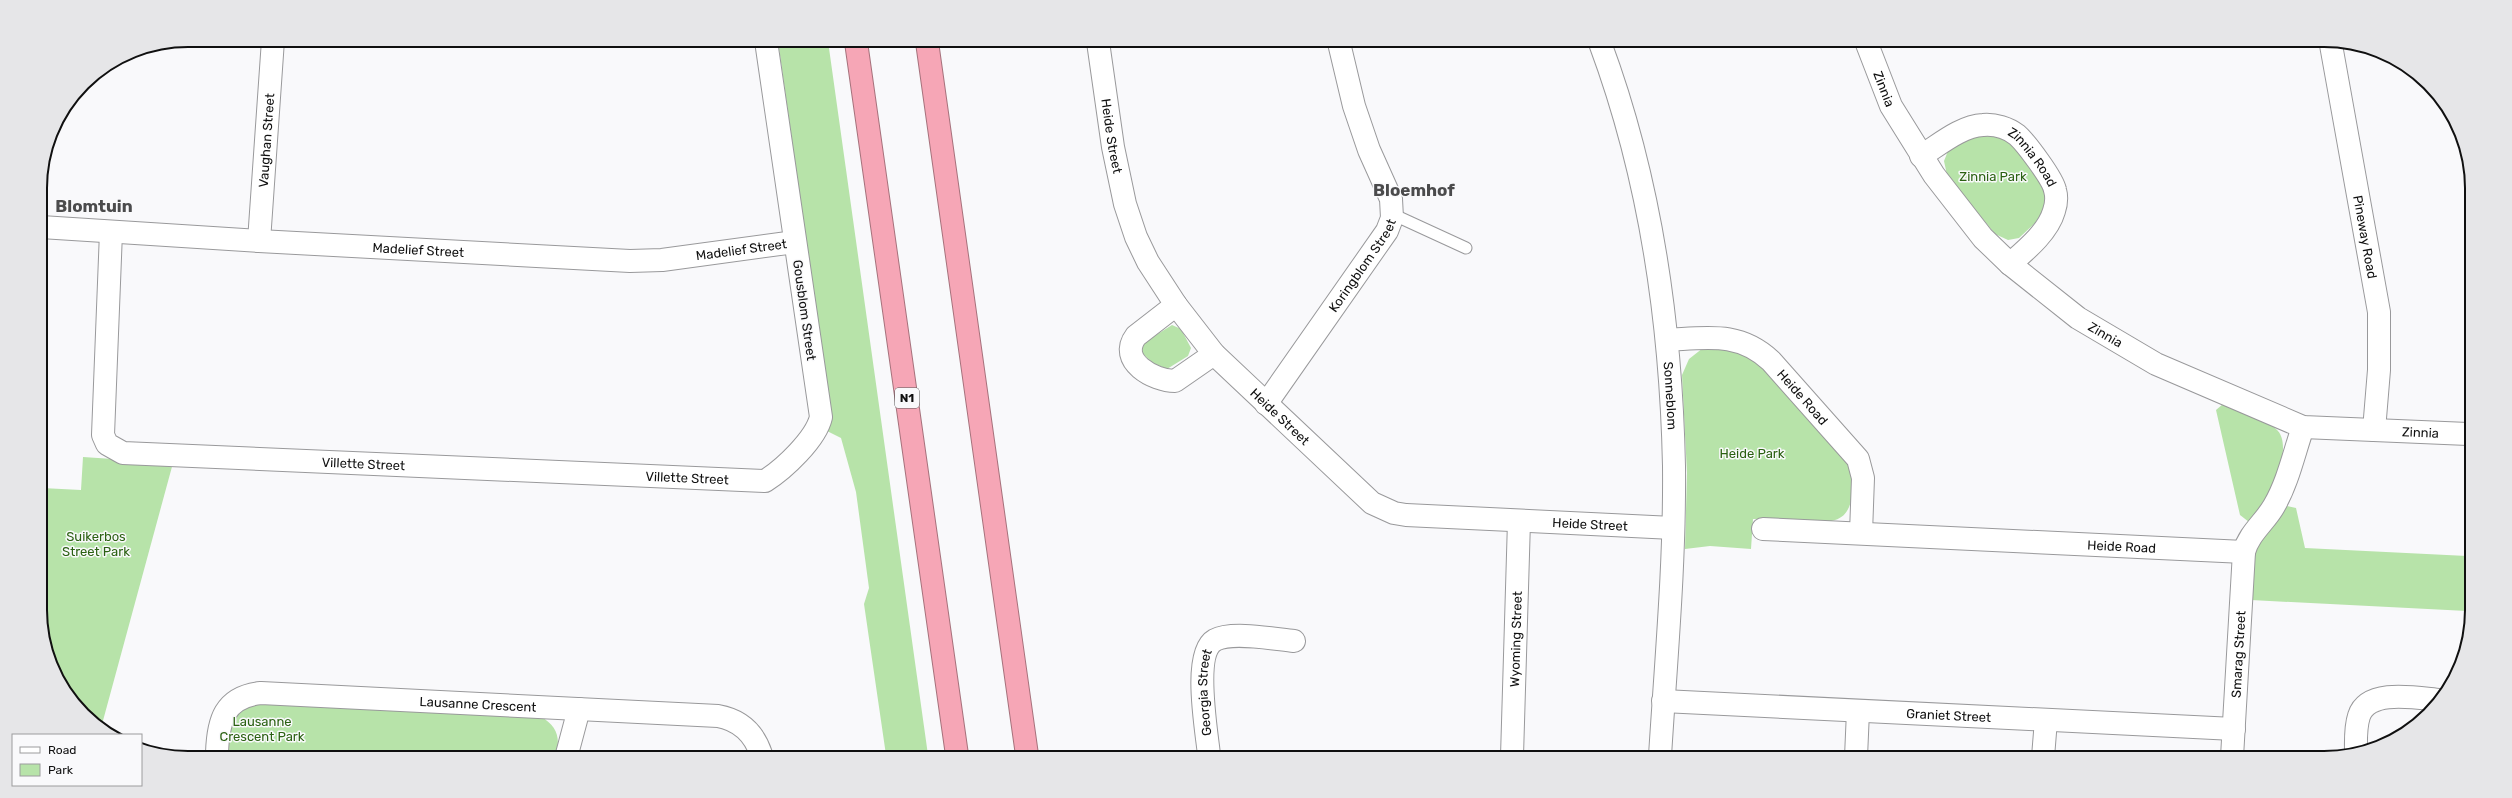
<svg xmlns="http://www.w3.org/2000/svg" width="2512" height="798" viewBox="0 0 2512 798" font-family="Rubik,sans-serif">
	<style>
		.green { fill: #b7e3a9 }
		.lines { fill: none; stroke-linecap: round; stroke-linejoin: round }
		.lane-casing { stroke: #99999b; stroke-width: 13 }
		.street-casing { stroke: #99999b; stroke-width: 24 }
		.secondary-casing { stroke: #99999b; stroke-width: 24 }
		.highway-casing { stroke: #a6727c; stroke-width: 24 }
		.lane { stroke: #fff; stroke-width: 11 }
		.street { stroke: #fff; stroke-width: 22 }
		.secondary { stroke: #fff; stroke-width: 22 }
		.highway { stroke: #f6a6b6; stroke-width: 22 }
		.labels { text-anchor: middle; stroke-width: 3; stroke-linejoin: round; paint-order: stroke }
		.shield { fill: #f9f9fb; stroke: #565656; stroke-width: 1 }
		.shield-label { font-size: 12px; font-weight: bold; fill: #101010 }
		.street-label { font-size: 13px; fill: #101010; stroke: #f9f9fb }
		.park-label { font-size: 13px; fill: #2b6112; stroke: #f9f9fb }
		.district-label { font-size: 17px; font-weight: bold; fill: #4b4b4c; stroke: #f9f9fb }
		.rim { fill: none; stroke: #101010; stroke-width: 2 }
	</style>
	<rect width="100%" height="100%" fill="#f9f9fb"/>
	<!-- green -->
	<g class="green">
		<polygon points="778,41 828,41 928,755 886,755 864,604 869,588 856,492 841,438 827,431 830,409"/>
		<polygon points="1980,133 2003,138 2015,148 2045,188 2046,202 2042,213 2035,223 2019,238 2008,240 1995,234 1947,175 1944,161 1948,151"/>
		<polygon points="1172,325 1181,329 1191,348 1188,356 1167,369 1153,363 1143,354 1142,349 1145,342"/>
		<path d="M1712,347L1741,352L1760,365L1844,455C1851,470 1854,480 1852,497C1850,507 1846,517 1835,520C1822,525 1770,520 1753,519L1751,549L1710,546L1685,549L1687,473L1682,375L1689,359L1703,348Z"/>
		<path d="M2223,404C2239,411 2263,417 2276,429C2293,443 2275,487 2265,503C2261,509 2254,515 2249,522L2240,515L2216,410Z"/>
		<polygon points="83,457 173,463 101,728 83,715 55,676 43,639 42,488 81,490"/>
		<polygon points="2287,506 2296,508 2305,548 2467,556 2467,611 2251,600 2255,547 2276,523"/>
		<path d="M260,704L541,717C556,725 561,737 556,754L228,753C230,728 230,708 260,704Z"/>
	</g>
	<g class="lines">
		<!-- lane casing -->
		<g class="lane-casing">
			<polyline id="lane" points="1392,214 1466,248"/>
		</g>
		<!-- street casing -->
		<g class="street-casing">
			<g id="street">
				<path id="s1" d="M1098,42L1113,147L1125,204L1136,237L1148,262L1176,305L1214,354L1372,503L1394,513L1406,515L1673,528"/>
				<path id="s2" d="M1867,44L1891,106L1934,175L1983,238L2010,264L2078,318L2156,364L2303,427L2468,434"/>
				<path id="s3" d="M2331,45L2379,312V370L2374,430"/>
				<path id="s4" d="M1921,156C1939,145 1961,126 1983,125C1995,124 2008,128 2017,135C2026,143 2053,179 2055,190C2057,197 2056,205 2054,211C2048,232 2026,250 2010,264"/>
				<path id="s5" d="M41,227L259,241L630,261L662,260L795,242"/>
				<path id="s6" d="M111,232L103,435L107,444L123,453L765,481C784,469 816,439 821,417L766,41"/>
				<path id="s7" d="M259,241L273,40"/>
				<path d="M1176,305L1136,336C1117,361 1154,381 1175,381L1214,354"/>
				<path id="s8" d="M1667,340C1707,338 1739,331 1771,361L1858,459L1863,478L1861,533"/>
				<path id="s9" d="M1266,404L1387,231L1392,218L1391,199L1369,150L1354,106L1339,43"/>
				<path id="s10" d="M1763,529L2244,552C2249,533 2265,522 2274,506C2288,482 2294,453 2303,427"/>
				<path id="s11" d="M1663,701L2234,729"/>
				<path id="s12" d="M217,753C218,721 224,697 261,693L718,716C740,720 754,733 761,754"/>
				<path d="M2356,753C2356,741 2355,728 2359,716C2368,688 2417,698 2440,700"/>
				<polyline points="567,754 579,709"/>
				<path id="s13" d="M1209,755C1207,733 1192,653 1215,640C1232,631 1274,639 1294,641"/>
				<path id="s14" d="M1512,756L1519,521"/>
				<polyline points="1856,757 1858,711"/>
				<polyline points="2043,757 2046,720"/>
				<path id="s15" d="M2232,757L2244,552"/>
			</g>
		</g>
		<!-- secondary casing -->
		<g class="secondary-casing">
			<g id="secondary">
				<path id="s16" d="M1600,43C1650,177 1671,324 1674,466C1675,563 1666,660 1660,756"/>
			</g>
		</g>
		<!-- highway casing -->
		<g class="highway-casing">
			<g id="highway">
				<polyline points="856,42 957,755"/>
				<polyline points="927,42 1027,755"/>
			</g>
		</g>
		<!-- lane -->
		<use href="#lane" class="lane"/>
		<!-- street -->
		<use href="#street" class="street"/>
		<!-- secondary -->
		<use href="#secondary" class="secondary"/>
		<!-- highway -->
		<use href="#highway" class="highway"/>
	</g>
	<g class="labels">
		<!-- shield labels -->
		<rect class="shield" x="895" y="388" width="24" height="20" rx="3"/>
		<g class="shield-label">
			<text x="907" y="402">N1</text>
		</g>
		<!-- street labels -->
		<g class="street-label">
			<text dy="5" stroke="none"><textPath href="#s2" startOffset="48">Zinnia</textPath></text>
			<text dy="5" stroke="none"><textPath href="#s1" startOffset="95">Heide Street</textPath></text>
			<text dy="5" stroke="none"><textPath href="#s7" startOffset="101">Vaughan Street</textPath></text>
			<text dy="5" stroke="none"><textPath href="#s4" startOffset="133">Zinnia Road</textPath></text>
			<text dy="5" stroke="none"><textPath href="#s3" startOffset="195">Pineway Road</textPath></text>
			<text dy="5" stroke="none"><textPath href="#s5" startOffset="702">Madelief Street</textPath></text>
			<text dy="5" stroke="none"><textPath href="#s5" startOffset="378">Madelief Street</textPath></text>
			<text dy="5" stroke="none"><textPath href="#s9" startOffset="169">Koringblom Street</textPath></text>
			<text transform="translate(805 310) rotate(82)" y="5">Gousblom Street</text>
			<text dy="5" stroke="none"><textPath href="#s2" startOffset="384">Zinnia</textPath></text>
			<text dy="5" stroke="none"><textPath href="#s16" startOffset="361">Sonneblom</textPath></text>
			<text dy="5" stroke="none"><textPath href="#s8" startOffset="158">Heide Road</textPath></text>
			<text dy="5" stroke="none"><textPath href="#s1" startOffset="431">Heide Street</textPath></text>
			<text dy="5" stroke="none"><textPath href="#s2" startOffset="720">Zinnia</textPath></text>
			<text dy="5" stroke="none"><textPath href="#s6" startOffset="472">Villette Street</textPath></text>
			<text dy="5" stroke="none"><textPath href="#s6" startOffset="796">Villette Street</textPath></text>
			<text dy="5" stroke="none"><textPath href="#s1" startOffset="778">Heide Street</textPath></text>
			<text dy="5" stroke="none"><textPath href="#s10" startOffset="359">Heide Road</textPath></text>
			<text dy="5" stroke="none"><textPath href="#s14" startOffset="117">Wyoming Street</textPath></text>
			<text dy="5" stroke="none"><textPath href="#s15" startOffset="103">Smarag Street</textPath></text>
			<text dy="5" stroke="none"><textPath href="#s13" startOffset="63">Georgia Street</textPath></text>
			<text dy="5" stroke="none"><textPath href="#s12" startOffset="301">Lausanne Crescent</textPath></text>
			<text dy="5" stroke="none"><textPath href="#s11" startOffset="286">Graniet Street</textPath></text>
		</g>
		<!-- park labels -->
		<g class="park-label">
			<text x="1993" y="181">Zinnia Park</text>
			<text x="1752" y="458">Heide Park</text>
			<text x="96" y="541">Suikerbos<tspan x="96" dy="15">Street Park</tspan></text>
			<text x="262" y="726">Lausanne<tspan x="262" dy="15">Crescent Park</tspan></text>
		</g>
		<!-- district labels -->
		<g class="district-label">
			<text x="1414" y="196">Bloemhof</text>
			<text x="94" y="212">Blomtuin</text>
		</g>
	</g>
	<!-- crop -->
	<path d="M0 0H2512V798H0ZM188 47H2324A141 141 0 0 1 2465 188V610A141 141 0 0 1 2324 751H188A141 141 0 0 1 47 610V188A141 141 0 0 1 188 47Z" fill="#e6e6e8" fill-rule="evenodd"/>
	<path class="rim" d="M188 47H2324A141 141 0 0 1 2465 188V610A141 141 0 0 1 2324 751H188A141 141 0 0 1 47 610V188A141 141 0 0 1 188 47Z"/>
	<!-- legend -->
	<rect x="12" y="734" width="130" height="52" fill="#f9f9fb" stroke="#9c9c9d"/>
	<rect x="20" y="747" width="20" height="6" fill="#ffffff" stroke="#9c9c9d"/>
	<text x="48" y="754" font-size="12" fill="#101010">Road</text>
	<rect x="20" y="764" width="20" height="12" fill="#b7e3a9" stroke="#9c9c9d"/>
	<text x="48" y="774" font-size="12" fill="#101010">Park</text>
</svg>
